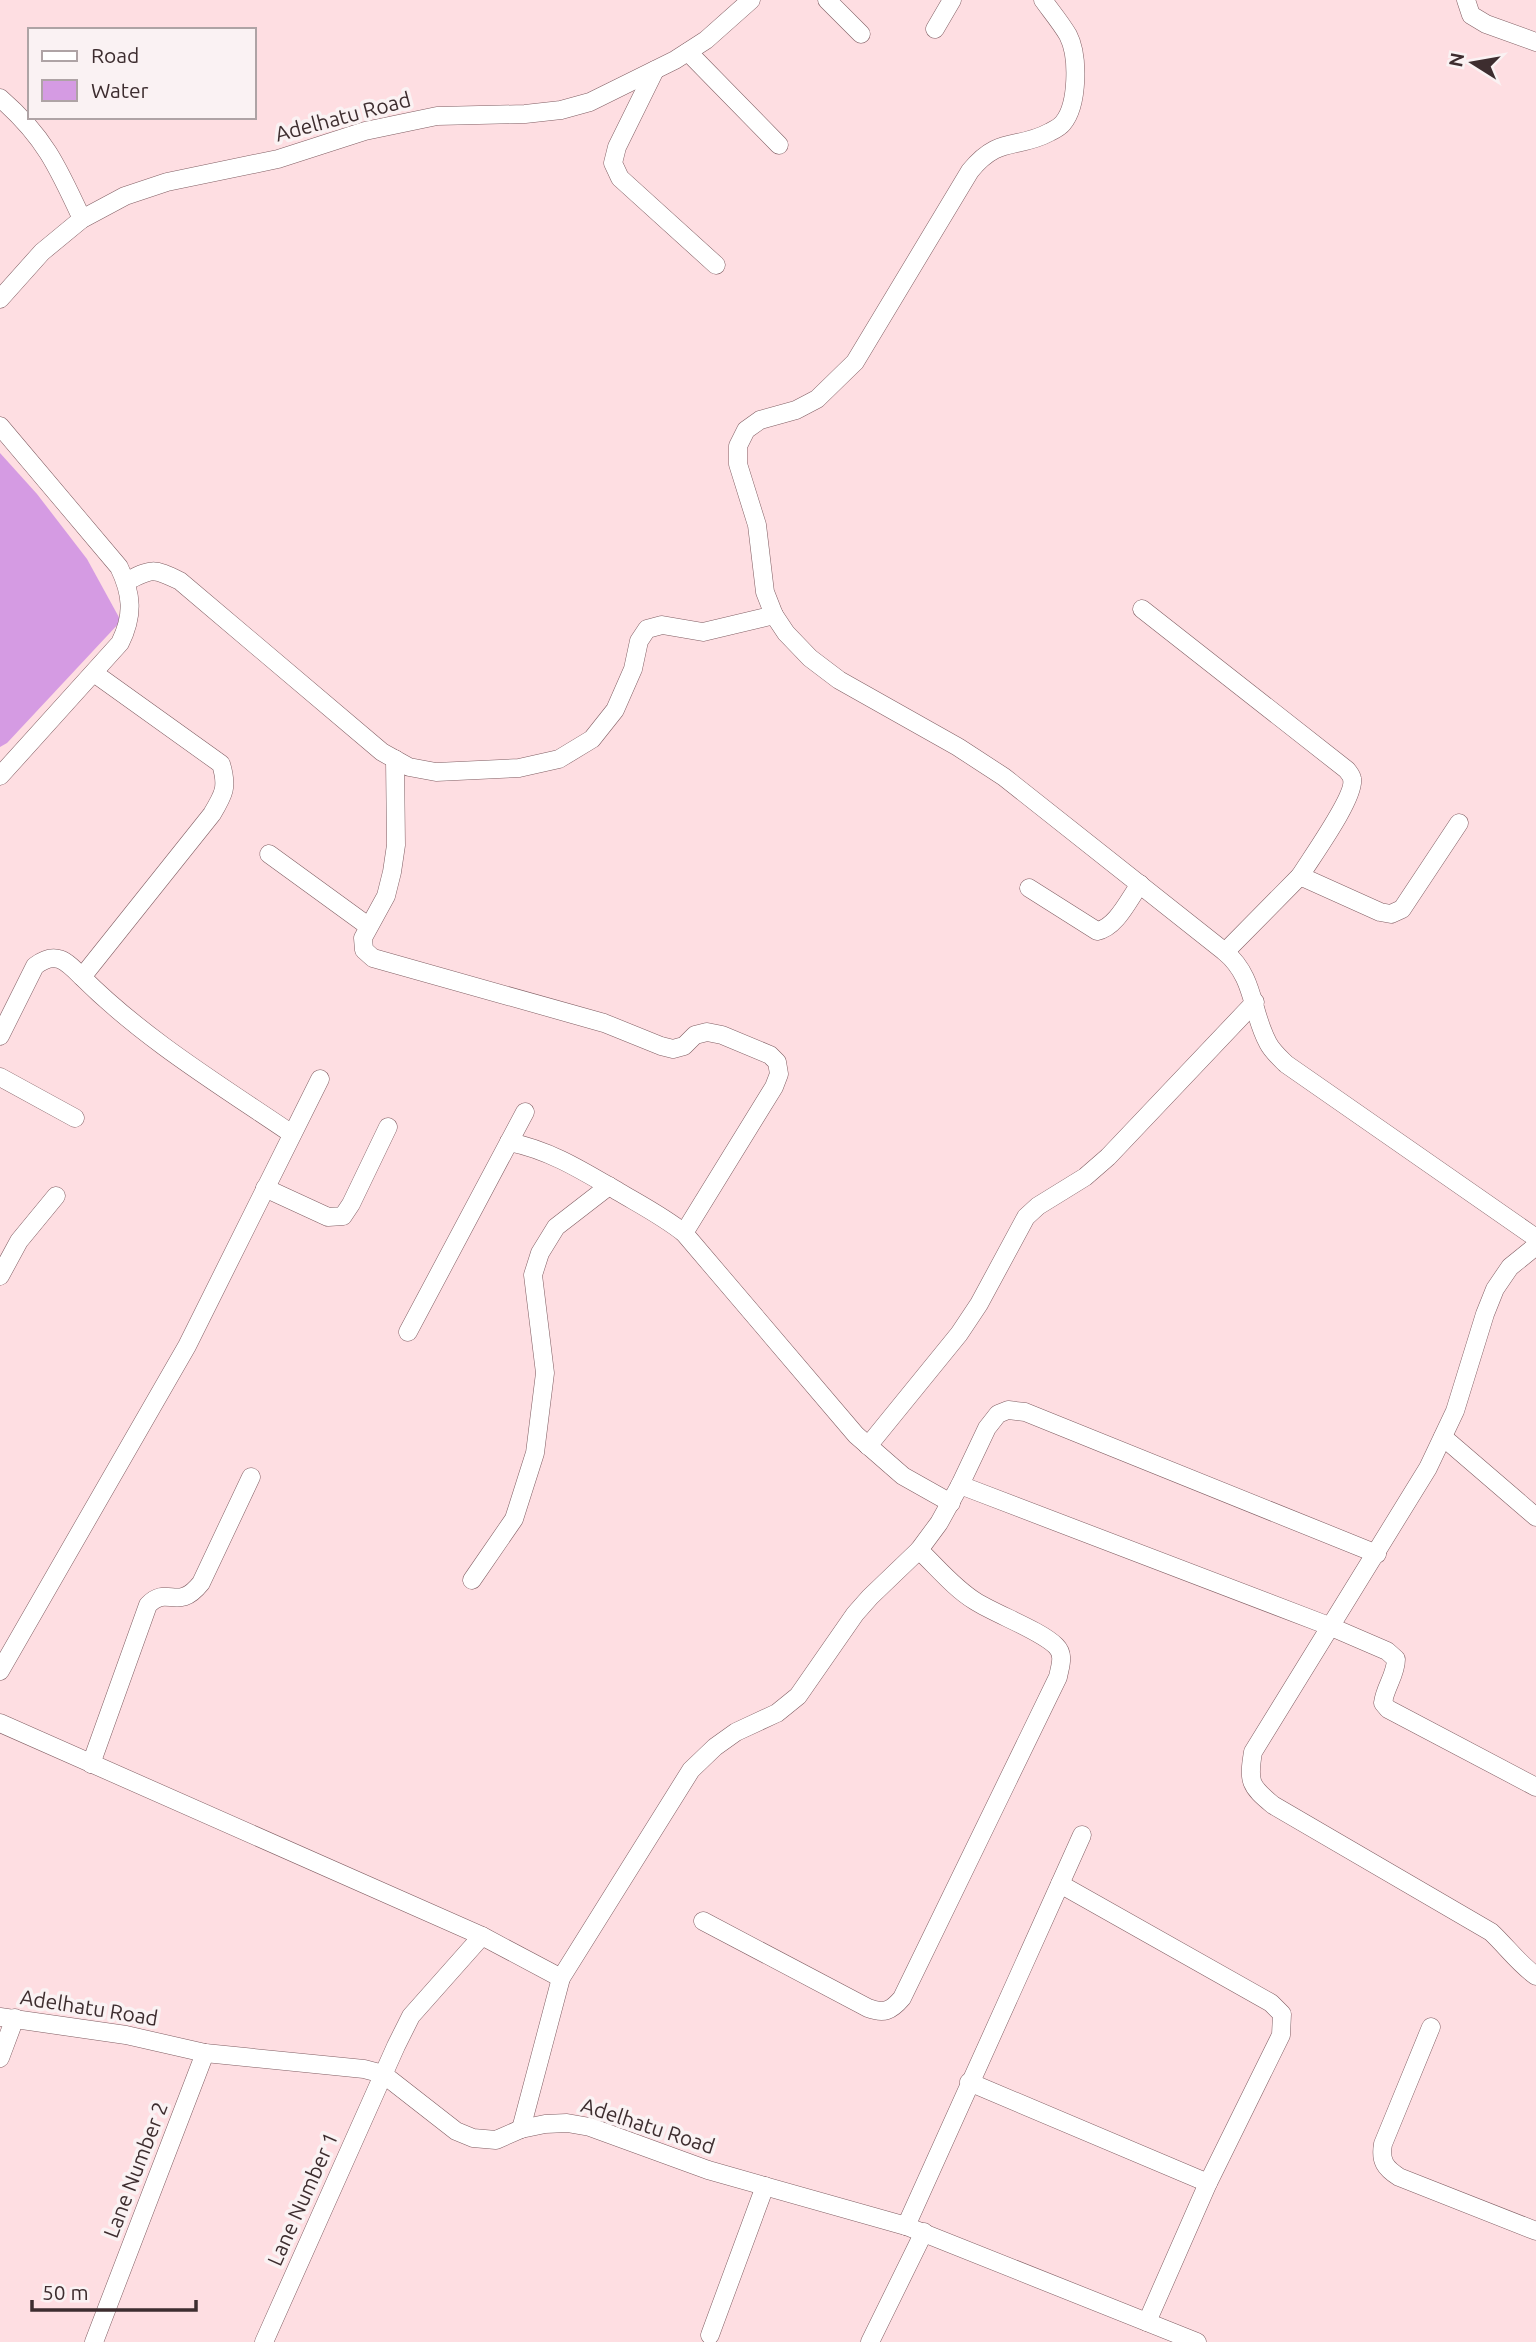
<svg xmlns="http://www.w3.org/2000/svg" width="1536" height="2342" viewBox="0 0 1536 2342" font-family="Ubuntu,sans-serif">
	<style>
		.water { fill: #d59be3 }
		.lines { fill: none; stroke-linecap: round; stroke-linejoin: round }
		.minor-casing { stroke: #805e63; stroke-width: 19 }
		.minor { stroke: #fff; stroke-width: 18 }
		.labels { text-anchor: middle; stroke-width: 7; stroke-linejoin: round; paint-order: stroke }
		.street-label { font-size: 21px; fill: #3d2d2f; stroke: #faf2f3 }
	</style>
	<rect width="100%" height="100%" fill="#fedee2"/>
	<!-- water -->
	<polygon class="water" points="0,453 37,494 87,559 121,621 7,743 0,747"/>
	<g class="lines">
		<!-- minor casing -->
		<g class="minor-casing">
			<g id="minor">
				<polyline points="827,0 861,34"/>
				<path d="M1043,0C1051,11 1061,23 1068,35C1079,56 1078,105 1063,123C1060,127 1054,130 1050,132C1017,150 999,135 970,171L855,362L817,399L796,410L760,420L746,430L738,446V464L757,525L765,592L774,615L786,633L810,658L839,680L958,747L1004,777L1225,952C1255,977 1251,1012 1268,1043C1272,1051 1280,1058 1286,1064L1536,1238"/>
				<polyline points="1466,0 1471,15 1486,24 1536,42"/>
				<polyline points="935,29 952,0"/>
				<polyline points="688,52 779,145"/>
				<polyline points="655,70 617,147 613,163 620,178 716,265"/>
				<path d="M0,98C44,136 58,167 82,219"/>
				<polyline points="0,299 42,252 82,219 125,196 167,182 278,159 365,131 437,116 525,114 561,110 590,102 675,60 706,40 751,0"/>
				<path d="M0,426L119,567C132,594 134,615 120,643L0,776"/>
				<path d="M126,582C152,568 153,568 180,581L382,752L409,767L436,772L519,768L559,759L592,739L615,710L633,669L639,641L647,629L662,625L703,632L774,615"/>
				<path d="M1142,609L1347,770C1349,773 1352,776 1352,779C1356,796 1311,858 1300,876"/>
				<path d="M94,673L221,764C228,787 224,794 212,814L82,977C144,1039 220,1085 292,1134"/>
				<polyline points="395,759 396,845 392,872 386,896 363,938 364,950 373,958 604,1023 661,1046 673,1049 684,1046 695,1035 707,1032 722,1035 770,1055 777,1062 779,1074 774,1087 684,1233"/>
				<polyline points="269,854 368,926"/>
				<path d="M1029,888L1097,931C1116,928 1129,899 1140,884"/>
				<polyline points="1225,952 1300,876 1380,912 1391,914 1402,909 1459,823"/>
				<path d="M0,1036L35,966C56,950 66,961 82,977"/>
				<polyline points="0,1077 75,1118"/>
				<path d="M509,1142C550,1150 583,1171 619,1192C641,1205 664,1217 684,1233L856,1435L903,1476L951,1503"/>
				<polyline points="265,1188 328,1217 343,1216 351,1204 388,1127"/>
				<path d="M1536,1246L1510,1267L1495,1289L1485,1314L1455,1411L1428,1468L1253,1752C1248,1782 1250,1786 1273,1805L1491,1932C1507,1947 1518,1963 1536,1976"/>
				<polyline points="0,1276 19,1241 56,1196"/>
				<polyline points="408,1332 525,1112"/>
				<polyline points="1443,1437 1536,1517"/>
				<polyline points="868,1446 959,1334 979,1304 1026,1217 1038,1206 1085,1177 1108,1157 1255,1002"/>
				<path d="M960,1485L1329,1626L1387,1651L1396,1659C1396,1675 1385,1687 1383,1703L1388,1709L1536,1787"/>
				<polyline points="472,1580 514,1519 535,1453 545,1373 533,1275 540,1253 556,1227 609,1186"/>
				<polyline points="0,1671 187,1346 320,1079"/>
				<polyline points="0,1723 482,1936 561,1978"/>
				<path d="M91,1764L148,1605C168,1584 177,1613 201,1583L251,1477"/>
				<polyline points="1060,1884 1082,1835"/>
				<path d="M703,1921L868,2008C884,2014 891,2011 902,1998L1058,1677C1060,1666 1065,1655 1056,1646C1040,1630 997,1615 975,1601C954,1588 937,1567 919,1550"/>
				<polyline points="0,2017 126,2035 205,2053 364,2069 383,2074 456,2131 473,2138 496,2140 521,2129 545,2124 567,2123 590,2127 708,2170 906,2226 1197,2342"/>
				<path d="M1431,2027L1383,2144C1380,2161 1385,2168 1399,2177L1536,2231"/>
				<polyline points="0,2058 15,2018"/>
				<polyline points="969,2082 1208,2183"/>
				<polyline points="521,2129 561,1978 691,1770 715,1747 736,1732 777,1713 798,1696 855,1614 870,1597 919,1550 939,1523 960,1485 987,1428 998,1414 1008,1410 1025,1412 1377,1554"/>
				<polyline points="906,2226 1060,1884 1271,2003 1282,2014 1281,2035 1208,2183 1147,2322"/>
				<polyline points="710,2335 765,2186"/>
				<polyline points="94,2342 205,2053"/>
				<polyline points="264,2342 396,2046 411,2016 482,1936"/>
				<polyline points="870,2342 924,2232"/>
			</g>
		</g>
		<!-- minor -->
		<use href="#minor" class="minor"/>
	</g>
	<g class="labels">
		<!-- street labels -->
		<g class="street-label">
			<text transform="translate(343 117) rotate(-15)" y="7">Adelhatu Road</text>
			<text transform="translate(89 2008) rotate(9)" y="7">Adelhatu Road</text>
			<text transform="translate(648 2126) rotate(18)" y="7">Adelhatu Road</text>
			<text transform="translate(136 2170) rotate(-69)" y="7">Lane Number 2</text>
			<text transform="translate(303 2199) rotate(-66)" y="7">Lane Number 1</text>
		</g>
	</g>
	<!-- legend -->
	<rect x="28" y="28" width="228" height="91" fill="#faf2f3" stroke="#aea3a5" stroke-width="2"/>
	<rect x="42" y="51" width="35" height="10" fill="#ffffff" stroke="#aea3a5" stroke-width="2"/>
	<text x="91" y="63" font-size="21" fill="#3d2d2f">Road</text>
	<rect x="42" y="80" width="35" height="21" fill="#d59be3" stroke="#aea3a5" stroke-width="2"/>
	<text x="91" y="98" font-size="21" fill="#3d2d2f">Water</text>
	<!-- north arrow -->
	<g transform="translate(1473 63) rotate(281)" stroke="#faf2f3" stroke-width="5" paint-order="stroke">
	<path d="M0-5L12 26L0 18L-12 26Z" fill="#3d2d2f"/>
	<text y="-10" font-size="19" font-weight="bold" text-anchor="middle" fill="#3d2d2f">N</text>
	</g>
	<!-- scale -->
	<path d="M32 2300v10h164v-10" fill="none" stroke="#3d2d2f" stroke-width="3.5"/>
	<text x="42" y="2300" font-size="21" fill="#3d2d2f" stroke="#faf2f3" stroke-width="5" paint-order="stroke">50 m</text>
</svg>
